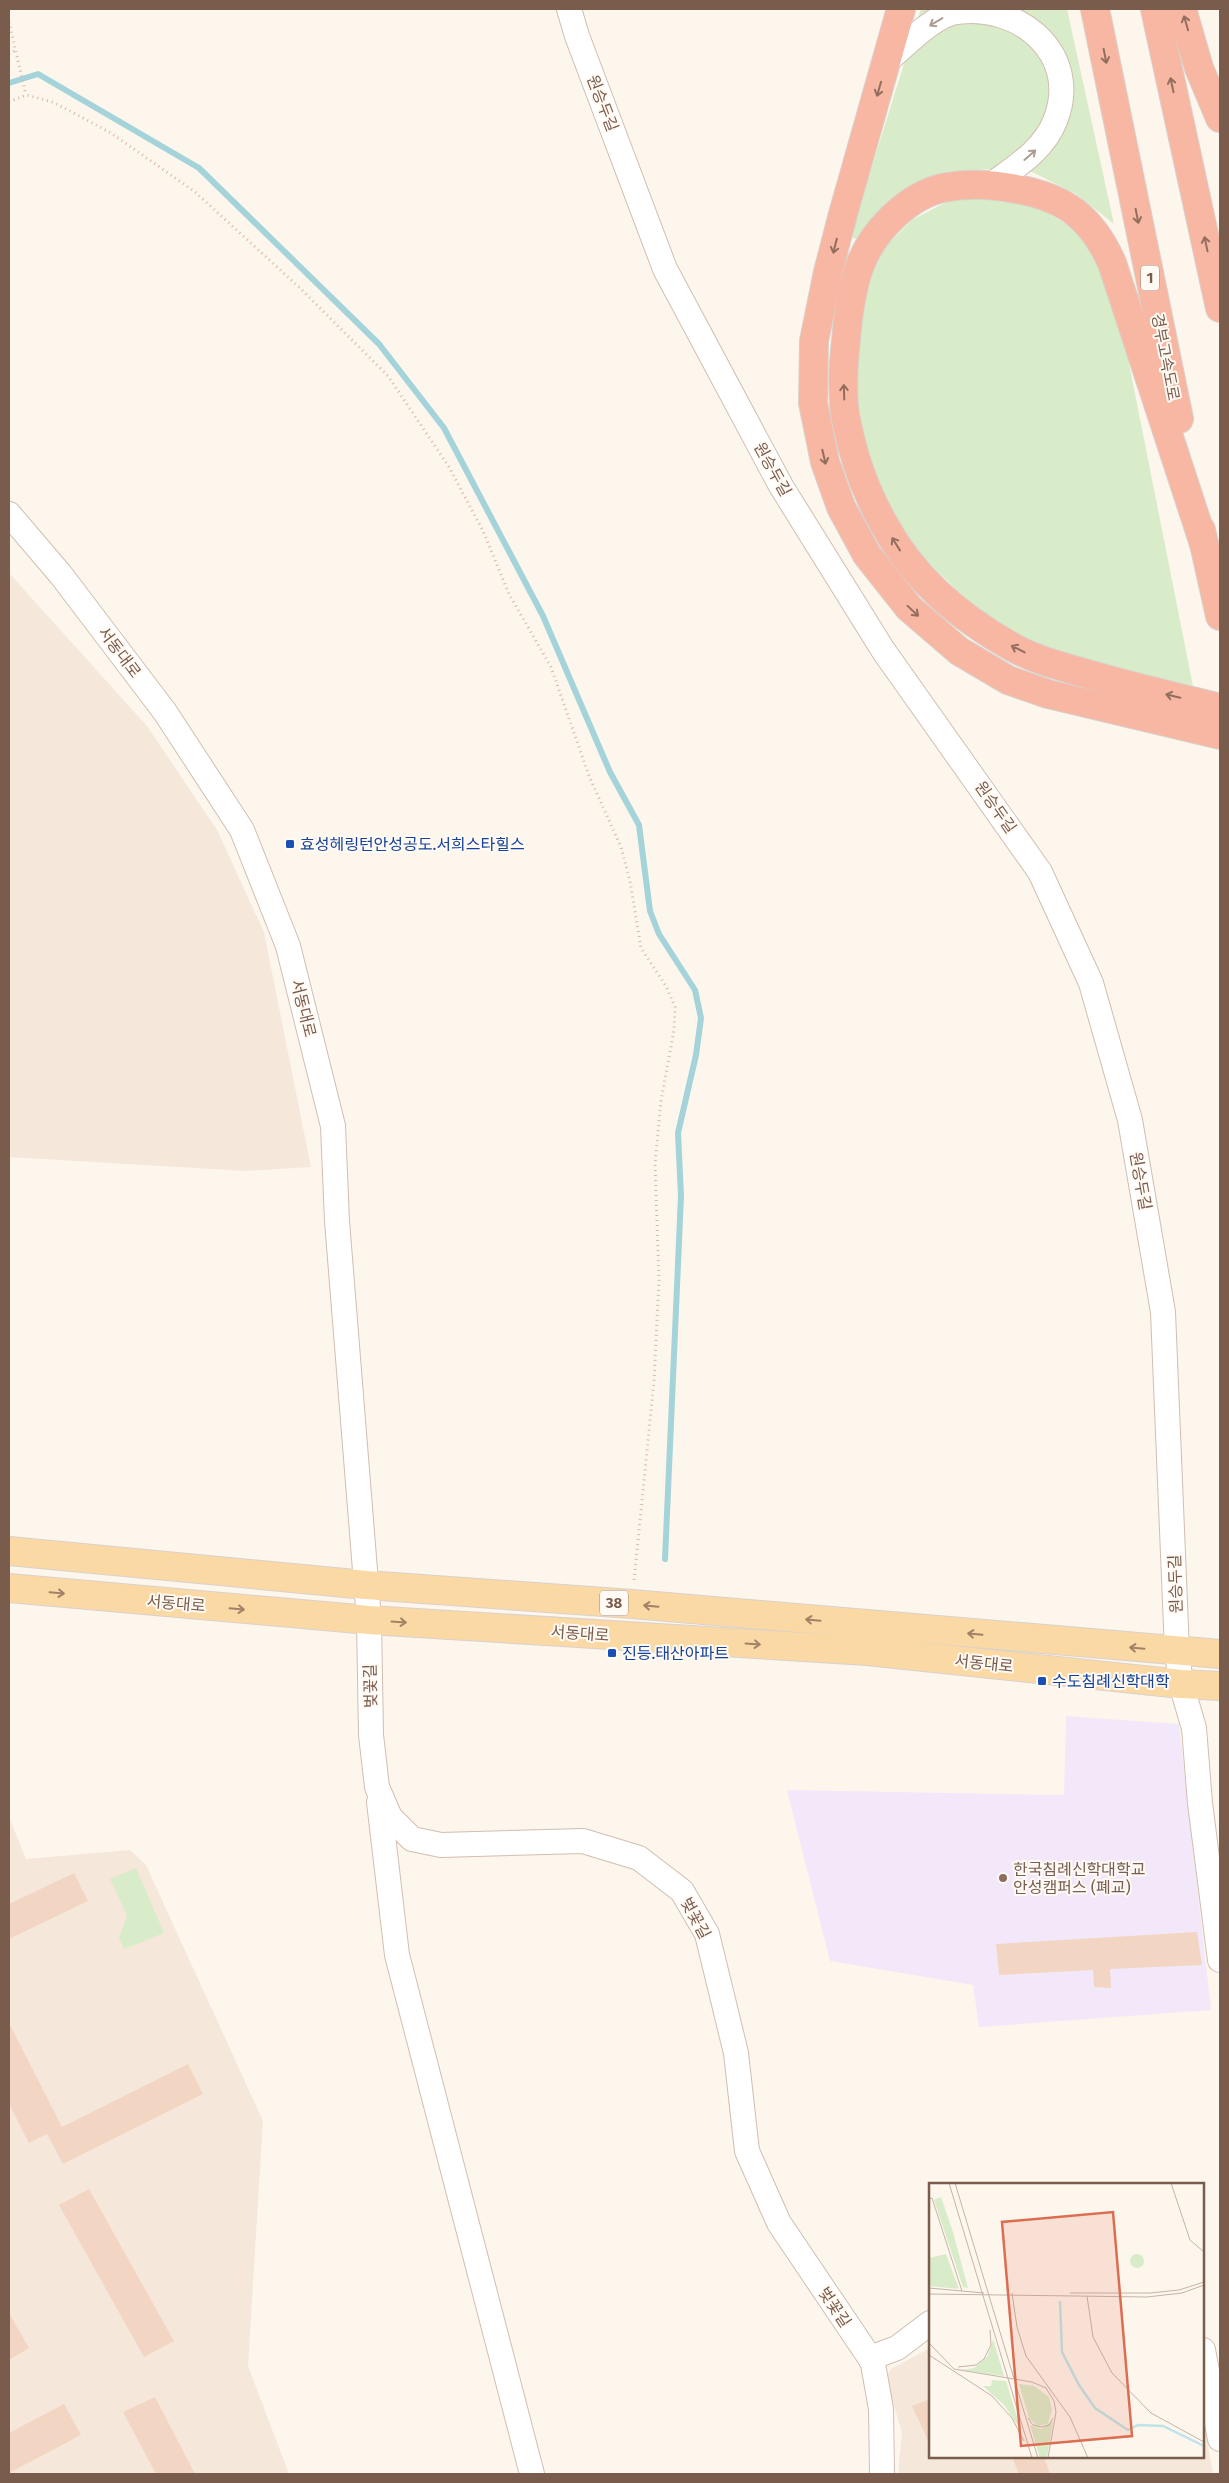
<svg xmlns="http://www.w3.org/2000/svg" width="1229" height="2483" viewBox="0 0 1229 2483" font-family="'Fira Sans','Noto Sans KR',sans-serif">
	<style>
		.residential { fill: #f5e8da }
		.education { fill: #f3e8fa }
		.green { fill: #d8ecc9 }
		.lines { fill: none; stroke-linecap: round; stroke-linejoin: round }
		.stream { stroke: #a5d3da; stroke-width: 6 }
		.building { fill: #f3d5c3 }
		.minor-casing { stroke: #d1beb0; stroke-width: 26 }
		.major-casing { stroke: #dad1cd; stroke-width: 30 }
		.highway-casing { stroke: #dad1cd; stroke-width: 30 }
		.path { stroke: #d9b8a5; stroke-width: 3; stroke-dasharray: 1 4; stroke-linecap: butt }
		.minor { stroke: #fff; stroke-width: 24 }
		.major { stroke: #fbd9a5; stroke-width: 28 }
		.highway { stroke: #f7b7a3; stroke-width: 28 }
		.oneway { stroke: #af9d94 }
		.oneway2 { stroke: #936e5e }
		.oneway3 { stroke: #a18267 }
		.transit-dot { fill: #1a4fb4; stroke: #fffaf3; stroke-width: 2 }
		.education-dot { fill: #8d6e63; stroke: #fffaf3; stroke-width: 2 }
		.labels { text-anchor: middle; stroke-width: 4; stroke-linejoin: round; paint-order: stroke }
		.shield { fill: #fffaf3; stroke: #a28b7f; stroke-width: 1 }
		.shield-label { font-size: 15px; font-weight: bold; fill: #7a5c4d }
		.street-label { font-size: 16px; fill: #7a5c4d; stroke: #fffaf3 }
		.transit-label { font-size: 16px; fill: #164399; stroke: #fffaf3; text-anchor: start }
		.education-label { font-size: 16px; fill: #785e54; stroke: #fffaf3; text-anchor: start }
		.inset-river { fill: none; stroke: #bfe3e8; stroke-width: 2.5 }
		.inset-road { fill: none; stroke: #c5b3a7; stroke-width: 1 }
		.view { fill: #dc6d51; fill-opacity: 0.15; stroke: #dc6d51; stroke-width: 2.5 }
		.inset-edge { fill: none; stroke: #7a5c4d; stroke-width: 2.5 }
	</style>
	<rect width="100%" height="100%" fill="#fdf6ec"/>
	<!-- residential -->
	<g class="residential">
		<polygon points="9,573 147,726 217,830 264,932 311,1167 245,1171 9,1157"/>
		<polygon points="9,1817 26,1859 130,1850 146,1865 263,2121 248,2366 289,2474 9,2474"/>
		<polygon points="930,2348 930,2457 1203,2457 1203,2418 1213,2474 898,2474 902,2433 886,2378 891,2369"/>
	</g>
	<!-- education -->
	<polygon class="education" points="1066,1716 1179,1724 1211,2010 979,2027 973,1985 830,1961 787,1790 1064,1795"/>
	<!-- green -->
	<g class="green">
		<polygon points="921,9 1067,9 1114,224 1076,194 1032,172 993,169 945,172 890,203 856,239 850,237"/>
		<polygon points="992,198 1035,205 1072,228 1104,262 1117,303 1193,686 1112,668 1033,645 981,613 916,551 884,507 866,448 853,368 864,293 883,249 912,220 950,200"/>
		<polygon points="136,1868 164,1933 124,1949 119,1938 127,1915 110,1879"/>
	</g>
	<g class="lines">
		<!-- stream -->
		<polyline class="stream" points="9,83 38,74 199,168 379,344 444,428 543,616 610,772 639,825 650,911 659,934 695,990 701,1018 696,1055 678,1133 681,1196 665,1559"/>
	</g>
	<!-- building -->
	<g class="building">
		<polygon points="74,1873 88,1901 9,1939 9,1904"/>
		<polygon points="1197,1932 1202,1965 1110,1969 1111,1988 1094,1987 1093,1970 999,1975 996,1944"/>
		<polygon points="9,2023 62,2127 188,2064 203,2094 63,2164 47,2134 29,2143 9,2104"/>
		<polygon points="89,2189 174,2341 144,2357 59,2205"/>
		<polygon points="9,2313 29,2348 9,2360"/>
		<polygon points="155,2397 195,2474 156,2474 123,2412"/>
		<polygon points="930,2399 930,2445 912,2406"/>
		<polygon points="64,2404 81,2435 9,2473 9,2433"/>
		<polygon points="1012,2457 1044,2457 1050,2474 1019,2474"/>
	</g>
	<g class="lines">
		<!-- minor casing -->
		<g class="minor-casing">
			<g id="minor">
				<polyline points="569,9 577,36 665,269 781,486 883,650 1040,872 1091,983 1130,1120 1163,1312 1177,1651 1181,1684 1194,1728 1200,1803 1220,1960"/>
				<path d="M887,61C907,44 927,22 951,13C1019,0 1082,55 1055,121C1043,151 1015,167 991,185"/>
				<polyline points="9,514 61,575 165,712 242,830 288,946 333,1126 337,1221 369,1620 371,1735 377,1787 390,1817 412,1839 441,1845 583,1841 639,1858 682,1891 707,1934 736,2053 747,2151 779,2223 870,2358 897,2348 930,2323"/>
				<polyline points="379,1802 397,1955 532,2474"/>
				<polyline points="1203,2350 1220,2439"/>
				<polyline points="870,2358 873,2364 881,2409 882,2474"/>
			</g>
		</g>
		<!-- major casing -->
		<g class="major-casing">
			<g id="major">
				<polyline points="9,1551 366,1585 632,1604 1220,1654"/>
				<polyline points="9,1588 369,1620 867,1651 1181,1684 1220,1686"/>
			</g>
		</g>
		<!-- highway casing -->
		<g class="highway-casing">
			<g id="highway">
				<polyline points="901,9 843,214 828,272 814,341 813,403 825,462 841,507 867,555 909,608 959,651 1008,680 1048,694 1220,735"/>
				<polyline points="1095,9 1179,419"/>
				<polyline points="1155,9 1220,308"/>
				<polyline points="1182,9 1199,68 1220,118"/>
				<polyline points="1201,530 1220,616"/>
				<path d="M1205,547L1112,263C1092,218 1065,197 1016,189C991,184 967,183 942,188C906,197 871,233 859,268C851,291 848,315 846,340C843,367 841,398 847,424C854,459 867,495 885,526C914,579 963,620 1016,649C1035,659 1056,665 1077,671C1124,685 1172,696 1220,708"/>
			</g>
		</g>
		<!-- path -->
		<g class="path">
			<polyline points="9,22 26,95"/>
			<polyline points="9,54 16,50"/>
			<polyline points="9,102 26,95 53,102 111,133 195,192 300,288 388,376 449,467 483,531 509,594 551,667 589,776 621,847 630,881 641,948 666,986 675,1007 674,1030 661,1101 655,1164 659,1280 654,1381 634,1581"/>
		</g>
		<!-- minor -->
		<use href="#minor" class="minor"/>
		<!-- major -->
		<use href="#major" class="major"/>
		<!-- highway -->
		<use href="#highway" class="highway"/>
	</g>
	<!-- one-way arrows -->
	<defs><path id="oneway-shaft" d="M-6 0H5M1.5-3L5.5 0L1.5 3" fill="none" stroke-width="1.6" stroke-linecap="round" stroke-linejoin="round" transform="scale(1.25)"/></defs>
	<g class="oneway">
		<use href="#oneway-shaft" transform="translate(936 22) rotate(149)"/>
		<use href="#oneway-shaft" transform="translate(1030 155) rotate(-41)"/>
	</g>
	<g class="oneway2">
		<use href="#oneway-shaft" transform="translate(1186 23) rotate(-106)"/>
		<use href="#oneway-shaft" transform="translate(1105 56) rotate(79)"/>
		<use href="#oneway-shaft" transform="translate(1172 85) rotate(-102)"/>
		<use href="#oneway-shaft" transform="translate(879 89) rotate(106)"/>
		<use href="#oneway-shaft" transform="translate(1137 216) rotate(79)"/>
		<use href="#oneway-shaft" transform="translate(1206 244) rotate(-102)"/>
		<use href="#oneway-shaft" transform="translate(835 246) rotate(104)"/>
		<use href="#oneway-shaft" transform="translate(844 392) rotate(-92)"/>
		<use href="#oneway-shaft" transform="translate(824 457) rotate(77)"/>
		<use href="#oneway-shaft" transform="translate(896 544) rotate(-122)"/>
		<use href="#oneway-shaft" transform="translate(913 611) rotate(43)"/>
		<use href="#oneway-shaft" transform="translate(1018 649) rotate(-153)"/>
		<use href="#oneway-shaft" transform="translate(1173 696) rotate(-166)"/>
	</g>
	<g class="oneway3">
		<use href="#oneway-shaft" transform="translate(57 1593) rotate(5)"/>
		<use href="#oneway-shaft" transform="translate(651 1606) rotate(-175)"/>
		<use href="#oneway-shaft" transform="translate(237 1609) rotate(5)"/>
		<use href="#oneway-shaft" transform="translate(813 1620) rotate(-175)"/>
		<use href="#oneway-shaft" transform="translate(399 1622) rotate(4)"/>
		<use href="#oneway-shaft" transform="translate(975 1634) rotate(-175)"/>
		<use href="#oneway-shaft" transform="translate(753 1644) rotate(4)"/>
		<use href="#oneway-shaft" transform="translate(1137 1648) rotate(-175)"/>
	</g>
	<!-- markers -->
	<g class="transit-dot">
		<rect x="285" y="839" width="10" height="10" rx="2.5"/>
		<rect x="607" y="1648" width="10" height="10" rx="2.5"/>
		<rect x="1037" y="1676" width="10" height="10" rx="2.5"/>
	</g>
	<circle class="education-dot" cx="1003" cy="1878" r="5"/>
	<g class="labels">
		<!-- shield labels -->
		<g class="shield">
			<rect x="1141" y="265.5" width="18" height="25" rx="4"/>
			<rect x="600" y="1590.5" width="28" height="25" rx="4"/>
		</g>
		<g class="shield-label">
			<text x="1150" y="283">1</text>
			<text x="614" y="1608">38</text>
		</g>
		<!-- street labels -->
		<g class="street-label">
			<text transform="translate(603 103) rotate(69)" y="6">원승두길</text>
			<text transform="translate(1166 357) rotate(79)" y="6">경부고속도로</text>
			<text transform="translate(773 469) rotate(61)" y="6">원승두길</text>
			<text transform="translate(120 652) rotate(53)" y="6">서동대로</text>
			<text transform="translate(996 807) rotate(55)" y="6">원승두길</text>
			<text transform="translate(304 1008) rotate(76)" y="6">서동대로</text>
			<text transform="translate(1141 1181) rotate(80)" y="6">원승두길</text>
			<text transform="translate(1175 1584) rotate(-92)" y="6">원승두길</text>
			<text transform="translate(176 1603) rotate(5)" y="6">서동대로</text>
			<text transform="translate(580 1633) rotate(4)" y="6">서동대로</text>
			<text transform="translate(984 1663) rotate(6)" y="6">서동대로</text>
			<text transform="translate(370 1686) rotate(-91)" y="6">벚꽃길</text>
			<text transform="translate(696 1918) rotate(62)" y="6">벚꽃길</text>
			<text transform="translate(835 2307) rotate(56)" y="6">벚꽃길</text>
		</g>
		<!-- transit labels -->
		<g class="transit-label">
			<text x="300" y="850">효성헤링턴안성공도.서희스타힐스</text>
			<text x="622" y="1659">진등.태산아파트</text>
			<text x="1052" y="1687">수도침례신학대학</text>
		</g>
		<!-- education labels -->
		<g class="education-label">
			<text x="1013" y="1875">한국침례신학대학교<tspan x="1013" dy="18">안성캠퍼스 (폐교)</tspan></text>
		</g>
	</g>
	<!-- overview -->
	<g transform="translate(929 2183)">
		<rect width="275" height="275" fill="#fdf6ec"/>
		<path d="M12,14L24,49L39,105L34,104L5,17ZM201 78a7 7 0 1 1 14 0a7 7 0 1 1-14 0ZM17,71L30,106L0,103V75ZM64,156L75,193L32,187L45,185L59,173ZM63,197L77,198L92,247L75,222L54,203H62ZM90,201L105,203L120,214L123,227L119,241L108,243L100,235ZM124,238L118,275H111L101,242L112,246Z" fill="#d8ecc9"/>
		<path class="inset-river" d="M131,118L133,169L150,202L166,225L199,247L209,242L234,243L275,263"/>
		<path class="inset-road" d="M20,0L103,275M26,0L109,275M242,0L261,57L275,69M0,16L3,15L33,108M0,105L55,110M83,110L88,144L97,173L141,234L159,275M141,110H221L250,107L275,99M0,111L218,114L253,110L275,102M158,113L164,154L183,190L222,230L275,259M0,160L25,186L103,199L117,205L125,218L127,229L119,275M0,172L63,213L83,235L95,258M29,184L47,182L55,176L62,162L61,147M99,235L104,242L112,244L120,242L124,235"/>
		<path class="view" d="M184,29L203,253L92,263L73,39Z"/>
		<rect width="275" height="275" class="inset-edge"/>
	</g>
	<!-- border -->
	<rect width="1229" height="2483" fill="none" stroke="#7a5c4d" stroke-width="20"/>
</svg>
